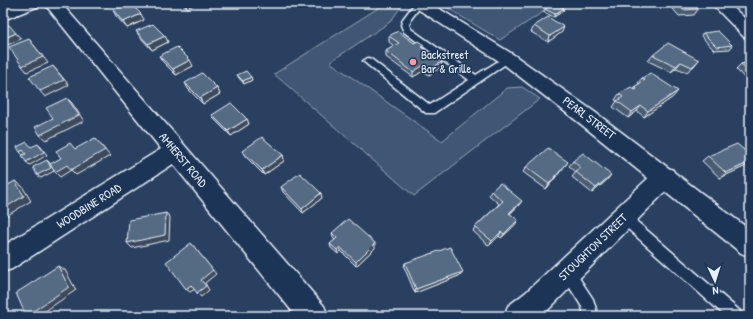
<svg xmlns="http://www.w3.org/2000/svg" width="753" height="319" viewBox="0 0 753 319" font-family="'Patrick Hand',sans-serif">
	<style>
		.green { fill: #415774; stroke: #94a4b6 }
		.lines { fill: none; stroke-linecap: round; stroke-linejoin: round }
		.service-casing { stroke: #e8f1f8; stroke-width: 3 }
		.minor-casing { stroke: #e8f1f8; stroke-width: 3 }
		.secondary-casing { stroke: #e8f1f8; stroke-width: 3 }
		.service { fill: #1d3557; fill-rule: evenodd }
		.minor { fill: #1d3557; fill-rule: evenodd }
		.secondary { fill: #1d3557; fill-rule: evenodd }
		.wall { fill: #495b71; stroke: #e8f1f8 }
		.shaded-wall { fill: #3c4a5c; stroke: #e8f1f8 }
		.building { fill: #556a83; stroke: #e8f1f8 }
		.poi-dot { fill: #ff9aa2; stroke: #1d3557; stroke-width: 1.5 }
		.labels { text-anchor: middle; stroke-width: 3; stroke-linejoin: round; paint-order: stroke }
		.poi-label { font-size: 12px; fill: #e8f1f8; stroke: #1d3557; text-anchor: start }
		.street-label { font-size: 12px; fill: #e8f1f8; stroke: #1d3557 }
	</style>
	<rect width="100%" height="100%" fill="#294061"/>
	<filter id="ink" filterUnits="userSpaceOnUse"><feTurbulence type="fractalNoise" baseFrequency=".025" numOctaves="2"/><feDisplacementMap in="SourceGraphic" scale="8" xChannelSelector="R" yChannelSelector="G"/><feConvolveMatrix kernelMatrix="1 2 1 2 8 2 1 2 1" color-interpolation-filters="sRGB"/></filter>
	<g filter="url(#ink)">
		<!-- green -->
		<g class="green">
			<polygon points="386,3 395,3 401,7 390,22 330,62 442,141 507,88 522,87 540,99 414,196 274,74"/>
			<polygon points="439,3 557,3 500,40"/>
		</g>
		<g class="lines">
			<!-- service casing -->
			<g class="service-casing">
				<g id="service">
					<polygon points="415,3 423,3 411,19 409,25 411,29 476,75 505,57 511,57 513,59 434,113 426,113 363,61 368,58 371,59 430,105 469,80 404,32 401,25 403,19"/>
					<polygon points="623,212 627,213 740,311 742,316 725,316 619,221 617,217 619,213"/>
					<polygon points="567,266 572,267 593,299 598,316 584,316 582,307 560,272 562,267"/>
				</g>
			</g>
			<!-- minor casing -->
			<g class="minor-casing">
				<g id="minor">
					<polygon points="18,3 41,3 39,6 3,20 3,9"/>
					<polygon points="44,3 61,3 324,306 328,316 296,316 173,164 12,269 3,272 3,246 161,149"/>
					<polygon points="711,3 728,3 750,23 750,39 744,37"/>
					<polygon points="665,167 673,170 676,177 673,184 545,313 540,316 504,316 508,306 525,293 657,170"/>
				</g>
			</g>
			<!-- secondary casing -->
			<g class="secondary-casing">
				<polygon id="secondary" points="411,3 430,3 514,55 596,113 750,230 750,257 741,253 582,125 502,63 413,6"/>
			</g>
			<!-- service -->
			<use href="#service" class="service"/>
			<!-- minor -->
			<use href="#minor" class="minor"/>
			<!-- secondary -->
			<use href="#secondary" class="secondary"/>
		</g>
		<!-- wall -->
		<g class="wall">
			<polygon points="181,3 192,3 193,5 187,8"/>
			<polygon points="668,3 697,3 695,5 698,9 694,15 679,16"/>
			<polygon points="564,8 563,11 554,17 543,12 545,9"/>
			<polygon points="113,10 144,20 127,28 116,16"/>
			<polygon points="534,26 562,32 548,42 531,32"/>
			<polygon points="136,31 165,36 168,42 152,50 140,37"/>
			<polygon points="703,33 732,45 730,49 714,50 701,36"/>
			<polygon points="389,36 414,43 424,49 442,62 441,67 429,75 423,71 413,77 386,57 386,51 394,46 389,42"/>
			<polygon points="653,55 699,60 694,66 687,72 676,68 671,72 648,61"/>
			<polygon points="159,56 193,66 176,75 163,62"/>
			<polygon points="750,62 750,84 736,69 741,64"/>
			<polygon points="237,75 251,77 252,80 244,84 239,78"/>
			<polygon points="642,78 673,97 644,117 637,111 628,118 613,107 617,101 615,100 619,94 633,89 634,87 639,84 638,83"/>
			<polygon points="185,83 217,88 220,94 203,104 188,89"/>
			<polygon points="212,115 247,119 249,124 231,136 215,120"/>
			<polygon points="242,151 283,155 284,161 264,175 245,156"/>
			<polygon points="708,156 748,165 720,178 702,161"/>
			<polygon points="573,161 607,180 592,193 572,177 576,172 569,166"/>
			<polygon points="526,167 564,167 546,189 523,172"/>
			<polygon points="281,187 322,198 303,213 283,192"/>
			<polygon points="491,191 519,205 510,214 515,225 501,238 499,236 489,246 473,231 475,227 499,204 489,195"/>
			<polygon points="332,233 375,248 356,266 341,251 338,254 331,248 330,244 335,240 333,238"/>
			<polygon points="405,263 463,272 461,275 415,293 404,267"/>
		</g>
		<!-- shaded-wall -->
		<g class="shaded-wall">
			<polygon points="106,3 115,3 106,7 104,4"/>
			<polygon points="189,3 192,3 193,5 187,8 186,5"/>
			<polygon points="564,8 563,11 554,17 555,14"/>
			<polygon points="141,14 144,20 127,28 123,22"/>
			<polygon points="564,27 562,32 548,42 550,36"/>
			<polygon points="16,33 21,39 3,47 3,39"/>
			<polygon points="165,36 168,42 152,50 148,44"/>
			<polygon points="29,39 48,63 27,72 22,66"/>
			<polygon points="190,60 193,66 176,75 173,69"/>
			<polygon points="442,62 441,67 429,75 430,69"/>
			<polygon points="681,62 676,68 671,72 676,66"/>
			<polygon points="424,65 423,71 413,77 413,72"/>
			<polygon points="53,66 69,85 45,97 40,91"/>
			<polygon points="251,77 252,80 244,84 243,81"/>
			<polygon points="217,88 220,94 203,104 200,98"/>
			<polygon points="678,91 673,97 644,117 648,111"/>
			<polygon points="67,98 72,103 84,121 46,140 40,135"/>
			<polygon points="641,106 637,111 628,118 632,112"/>
			<polygon points="247,119 249,124 231,136 228,131"/>
			<polygon points="95,138 110,156 76,175 71,170 60,177 55,172"/>
			<polygon points="38,144 41,147 47,155 30,165 26,162"/>
			<polygon points="23,150 27,153 23,155 20,152"/>
			<polygon points="283,155 284,161 264,175 262,170"/>
			<polygon points="47,160 50,163 54,171 41,178 37,175"/>
			<polygon points="568,162 564,167 546,189 549,184"/>
			<polygon points="750,162 750,164 748,165 720,178 726,173"/>
			<polygon points="611,175 607,180 592,193 596,188"/>
			<polygon points="15,181 22,186 31,201 3,218 3,209"/>
			<polygon points="321,193 322,198 303,213 302,209"/>
			<polygon points="522,201 519,205 506,217 509,213"/>
			<polygon points="166,213 170,217 169,240 132,248 127,243"/>
			<polygon points="518,220 515,225 501,238 504,234"/>
			<polygon points="501,232 499,236 489,246 492,241"/>
			<polygon points="191,243 216,274 205,283 209,290 201,297 197,293 201,280"/>
			<polygon points="375,243 375,248 356,266 356,262"/>
			<polygon points="340,247 341,251 338,254 337,250"/>
			<polygon points="58,266 65,270 76,290 38,316 26,316"/>
			<polygon points="463,272 461,275 415,293 416,289"/>
			<polygon points="191,285 195,289 190,292 186,289"/>
		</g>
		<!-- building -->
		<g class="building">
			<polygon points="130,3 141,14 123,22 113,10"/>
			<polygon points="553,3 555,3 564,8 555,14 545,9"/>
			<polygon points="677,3 694,3 693,3 698,9 683,10"/>
			<polygon points="548,17 564,27 550,36 534,26"/>
			<polygon points="153,24 165,36 148,44 136,31"/>
			<polygon points="9,25 16,33 3,39 3,27"/>
			<polygon points="398,31 414,43 418,41 424,45 421,47 442,62 430,69 424,65 413,72 386,51 399,43 389,36"/>
			<polygon points="718,31 732,45 717,47 703,33"/>
			<polygon points="29,39 43,57 22,66 9,47"/>
			<polygon points="668,43 699,60 692,67 681,62 676,66 653,55"/>
			<polygon points="177,47 190,60 173,69 159,56"/>
			<polygon points="750,62 750,72 741,64"/>
			<polygon points="53,66 64,80 40,91 29,77"/>
			<polygon points="246,71 251,77 243,81 237,75"/>
			<polygon points="202,73 217,88 200,98 185,83"/>
			<polygon points="650,73 678,91 648,111 641,106 632,112 617,101 623,97 619,94 631,87 635,90 637,89 634,87 645,80 642,78"/>
			<polygon points="67,98 79,115 40,135 35,127 53,118 46,108"/>
			<polygon points="231,103 247,119 228,131 212,115"/>
			<polygon points="262,137 283,155 262,170 242,151"/>
			<polygon points="95,138 105,150 71,170 67,165 55,172 50,164 61,158 56,151 70,143 75,149"/>
			<polygon points="27,142 31,147 38,144 44,152 26,162 22,155 26,154 23,150 20,152 17,147"/>
			<polygon points="737,144 750,155 750,162 726,173 708,156"/>
			<polygon points="548,148 568,162 549,184 526,167"/>
			<polygon points="583,153 611,175 596,188 576,172 581,168 573,161"/>
			<polygon points="47,160 51,168 37,175 33,167"/>
			<polygon points="300,173 321,193 302,209 281,187"/>
			<polygon points="15,181 24,196 3,209 3,188"/>
			<polygon points="500,183 522,201 509,213 518,220 504,234 501,232 492,241 475,227 503,201 491,191"/>
			<polygon points="166,213 165,235 127,243 129,220"/>
			<polygon points="348,219 375,243 356,262 340,247 337,250 330,244 337,238 332,233"/>
			<polygon points="191,243 213,270 201,280 206,286 197,293 191,285 186,289 166,262"/>
			<polygon points="450,247 463,272 416,289 405,263"/>
			<polygon points="58,266 69,287 26,316 16,293"/>
		</g>
	</g>
	<!-- markers -->
	<circle class="poi-dot" cx="413" cy="62" r="4"/>
	<g class="labels">
		<!-- poi labels -->
		<g class="poi-label">
			<text x="421" y="59">Backstreet<tspan x="421" dy="14">Bar &amp; Grille</tspan></text>
		</g>
		<!-- street labels -->
		<g class="street-label">
			<text transform="translate(589 118) rotate(37)" y="4">PEARL STREET</text>
			<text transform="translate(183 160) rotate(50)" y="4">AMHERST ROAD</text>
			<text transform="translate(89 206) rotate(-32)" y="4">WOODBINE ROAD</text>
			<text transform="translate(593 247) rotate(-44)" y="4">STOUGHTON STREET</text>
		</g>
	</g>
	<!-- margin -->
	<rect width="753" height="319" fill="none" stroke="#1d3557" stroke-width="16"/>
	<rect x="8" y="8" width="737" height="303" fill="none" stroke="#e8f1f8" stroke-width="1.5" filter="url(#ink)"/>
	<!-- north arrow -->
	<g transform="translate(715 281) rotate(176)" stroke="#1d3557" stroke-width="3" paint-order="stroke">
	<path d="M0-3L7 15L0 10L-7 15Z" fill="#e8f1f8"/>
	<text y="-6" font-size="11" font-weight="bold" text-anchor="middle" fill="#e8f1f8">N</text>
	</g>
</svg>
